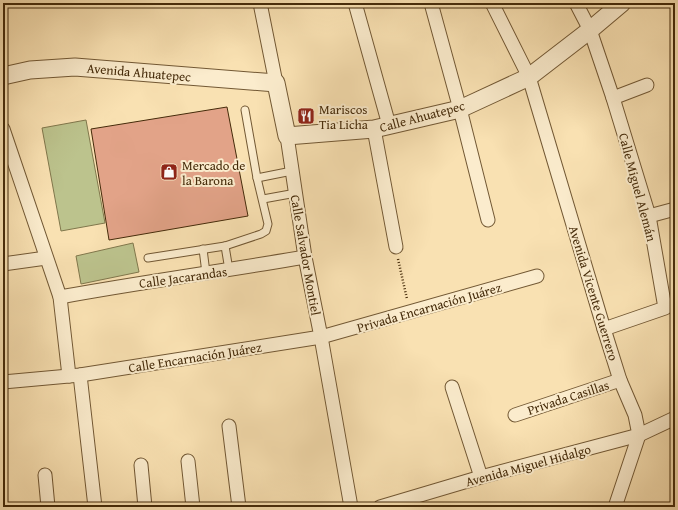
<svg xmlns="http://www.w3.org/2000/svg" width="678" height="510" viewBox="0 0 678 510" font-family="'Gentium Book Plus',serif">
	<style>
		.green { fill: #bcc38d; stroke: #80774c }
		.building { fill: #e2a388; stroke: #452b0a }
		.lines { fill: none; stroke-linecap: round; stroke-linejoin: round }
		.service-casing { stroke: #725834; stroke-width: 9 }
		.minor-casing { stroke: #725834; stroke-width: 15 }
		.tertiary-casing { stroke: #725834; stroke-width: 19 }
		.path { stroke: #452b0a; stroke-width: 2.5; stroke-dasharray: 1 2; stroke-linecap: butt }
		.service { stroke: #fbeccd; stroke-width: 7 }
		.minor { stroke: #fbeccd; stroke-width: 13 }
		.tertiary { stroke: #fbeccd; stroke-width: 17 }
		.labels { text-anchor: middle; stroke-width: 4; stroke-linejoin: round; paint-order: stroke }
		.street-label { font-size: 13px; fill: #452b0a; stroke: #fbeccd }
		.poi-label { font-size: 13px; fill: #452b0a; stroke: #fbeccd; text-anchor: start }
	</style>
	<rect width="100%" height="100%" fill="#f9e1b2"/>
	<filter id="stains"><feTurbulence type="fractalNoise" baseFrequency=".005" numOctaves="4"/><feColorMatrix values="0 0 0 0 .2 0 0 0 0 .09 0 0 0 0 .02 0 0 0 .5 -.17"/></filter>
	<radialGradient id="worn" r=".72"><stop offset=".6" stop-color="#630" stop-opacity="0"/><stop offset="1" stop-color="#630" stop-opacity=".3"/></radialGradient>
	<!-- green -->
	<g class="green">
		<polygon points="86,120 105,223 61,231 42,128"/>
		<polygon points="133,243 139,272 81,284 76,256"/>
	</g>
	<!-- building -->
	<polygon class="building" points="227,107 248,216 109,240 91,129"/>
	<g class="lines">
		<!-- service casing -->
		<g class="service-casing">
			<g id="service">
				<polyline points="257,178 292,171"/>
				<polyline points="263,199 296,193"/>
				<polyline points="225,246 229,270"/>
				<polyline points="203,249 206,273"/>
				<polyline points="148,258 225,246 261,234 266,231 268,224 257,178 245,110"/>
			</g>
		</g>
		<!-- minor casing -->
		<g class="minor-casing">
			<g id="minor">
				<polyline points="260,3 276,83"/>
				<polyline points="355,3 389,125"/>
				<polyline points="431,3 460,109 488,220"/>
				<polyline points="492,3 529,77 604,329 620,380 635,415 639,435 615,507"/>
				<polyline points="576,3 590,30 613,98 649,216 665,308 604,329"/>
				<polyline points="613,98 647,85"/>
				<polyline points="3,129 60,297 69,376"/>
				<polyline points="374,129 396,247"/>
				<polyline points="287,136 305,257 321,337 351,507"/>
				<polyline points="649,216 675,209"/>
				<polyline points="3,264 46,258"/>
				<path d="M60,297C142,282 224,271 305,257"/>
				<polyline points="80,375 95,507"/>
				<polyline points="3,382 80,375 321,337 537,276"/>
				<polyline points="452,387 481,477"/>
				<polyline points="515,415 620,380"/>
				<polyline points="229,426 239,507"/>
				<polyline points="188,461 193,507"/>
				<polyline points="141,465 145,507"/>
				<polyline points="45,475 48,507"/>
				<polyline points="380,507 481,477 639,435 675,418"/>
			</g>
		</g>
		<!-- tertiary casing -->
		<g class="tertiary-casing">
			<polyline id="tertiary" points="3,76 30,70 75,67 276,83 287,136 374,129 460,109 529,77 590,30 622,3"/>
		</g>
		<!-- path -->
		<polyline class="path" points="398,259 407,299"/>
		<!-- service -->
		<use href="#service" class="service"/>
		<!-- minor -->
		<use href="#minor" class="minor"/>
		<!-- tertiary -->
		<use href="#tertiary" class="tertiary"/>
	</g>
	<!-- icons -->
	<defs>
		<g id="restaurant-square" transform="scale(0.9)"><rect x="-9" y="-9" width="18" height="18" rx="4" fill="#8f2418" stroke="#fbeccd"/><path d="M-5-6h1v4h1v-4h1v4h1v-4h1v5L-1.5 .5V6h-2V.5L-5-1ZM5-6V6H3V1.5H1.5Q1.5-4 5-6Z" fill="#fff"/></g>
		<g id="shop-square" transform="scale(0.9)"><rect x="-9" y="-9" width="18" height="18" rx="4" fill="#8f2418" stroke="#fbeccd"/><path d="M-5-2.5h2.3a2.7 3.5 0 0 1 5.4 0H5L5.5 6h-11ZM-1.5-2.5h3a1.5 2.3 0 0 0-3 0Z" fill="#fff"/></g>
	</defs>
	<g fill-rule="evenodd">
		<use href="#restaurant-square" x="306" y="116"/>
		<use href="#shop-square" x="169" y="172"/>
	</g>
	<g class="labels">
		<!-- street labels -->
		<g class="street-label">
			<text transform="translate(139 72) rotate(5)" y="5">Avenida Ahuatepec</text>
			<text transform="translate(422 116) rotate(-15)" y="5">Calle Ahuatepec</text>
			<text transform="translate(638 187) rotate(75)" y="5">Calle Miguel Alemán</text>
			<text transform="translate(306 255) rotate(80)" y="5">Calle Salvador Montiel</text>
			<text transform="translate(183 277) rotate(-8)" y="5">Calle Jacarandas</text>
			<text transform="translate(594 293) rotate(73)" y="5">Avenida Vicente Guerrero</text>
			<text transform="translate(429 307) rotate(-16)" y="5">Privada Encarnación Juárez</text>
			<text transform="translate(195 357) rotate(-9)" y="5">Calle Encarnación Juárez</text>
			<text transform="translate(568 397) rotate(-18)" y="5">Privada Casillas</text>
			<text transform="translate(528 465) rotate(-15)" y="5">Avenida Miguel Hidalgo</text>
		</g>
		<!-- poi labels -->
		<g class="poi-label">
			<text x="319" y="114">Mariscos<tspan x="319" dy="15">Tia Licha</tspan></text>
			<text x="182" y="170">Mercado de<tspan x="182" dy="15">la Barona</tspan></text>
		</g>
	</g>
	<!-- margin -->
	<rect width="678" height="510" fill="none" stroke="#f9e1b2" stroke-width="16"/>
	<rect x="4" y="4" width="670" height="502" fill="none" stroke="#452b0a" stroke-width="2"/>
	<rect x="8" y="8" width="662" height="494" fill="none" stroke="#452b0a"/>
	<rect width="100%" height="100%" filter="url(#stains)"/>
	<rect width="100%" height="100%" fill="url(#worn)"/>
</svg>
